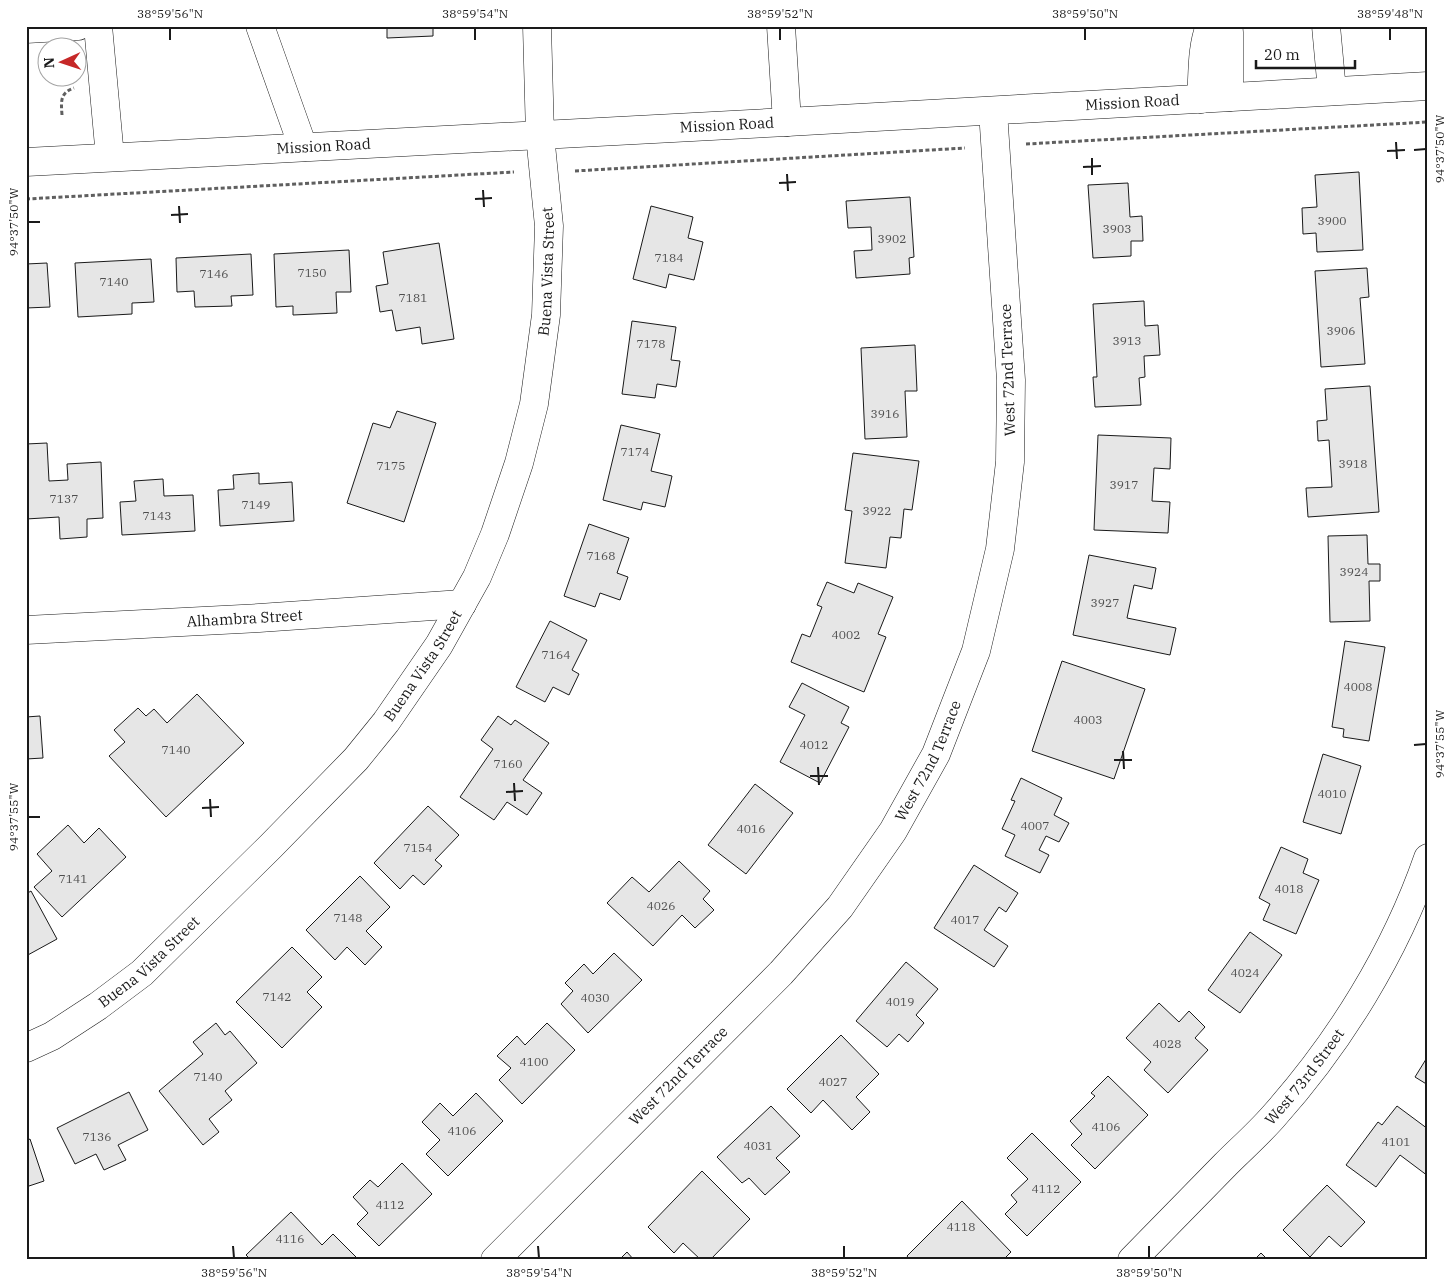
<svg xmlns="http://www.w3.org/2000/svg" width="1454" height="1286" viewBox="0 0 1454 1286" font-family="'IBM Plex Serif',serif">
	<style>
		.building { fill: #e6e6e6; stroke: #1a1a1a }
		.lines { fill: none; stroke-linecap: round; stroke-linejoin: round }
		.minor-casing { stroke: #1a1a1a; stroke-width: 29 }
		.major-casing { stroke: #1a1a1a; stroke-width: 29 }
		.path { stroke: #5f5f5f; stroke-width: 3; stroke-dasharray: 4 2.5; stroke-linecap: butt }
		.minor { stroke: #fff; stroke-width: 28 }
		.major { stroke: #fff; stroke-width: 28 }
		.ticks { fill: none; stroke: #1a1a1a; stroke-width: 2 }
		.labels { text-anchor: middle; stroke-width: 4; stroke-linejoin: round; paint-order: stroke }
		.number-label { font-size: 12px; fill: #4d4d4d }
		.street-label { font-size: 15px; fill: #1a1a1a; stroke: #fff }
		.neatline { fill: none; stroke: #1a1a1a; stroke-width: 2 }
		.ticks-label { font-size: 12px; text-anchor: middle; fill: #1a1a1a }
	</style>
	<rect width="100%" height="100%" fill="#fff"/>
	<!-- building -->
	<g class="building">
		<polygon points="387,26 433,26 433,36 387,38"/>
		<polygon points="1359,172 1363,250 1317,252 1316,233 1303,234 1302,208 1317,207 1315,175"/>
		<polygon points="1128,183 1130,217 1142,216 1143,241 1131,241 1131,256 1093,258 1088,185"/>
		<polygon points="910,197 914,257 909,258 910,274 856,278 854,251 872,250 871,227 848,228 846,201"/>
		<polygon points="651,206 693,217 688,238 703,242 694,280 669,274 666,288 633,279"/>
		<polygon points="439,243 454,339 422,344 420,327 396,331 392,310 380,312 376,286 388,284 383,252"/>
		<polygon points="349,250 351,292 336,292 337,313 293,315 293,306 276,307 274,254"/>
		<polygon points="251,254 253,295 231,296 232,306 195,307 194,291 177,292 176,258"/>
		<polygon points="151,259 154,302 132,303 132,314 78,317 75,263"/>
		<polygon points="47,263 50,307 26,308 26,264"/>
		<polygon points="1367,268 1369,297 1360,298 1365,364 1321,367 1315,271"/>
		<polygon points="1144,301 1145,326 1158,325 1160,355 1144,356 1145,377 1139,378 1141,405 1095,407 1093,377 1097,377 1093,304"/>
		<polygon points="632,321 676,327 671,360 680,361 676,387 657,384 655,398 622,394"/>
		<polygon points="915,345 917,391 905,391 907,437 865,439 861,348"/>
		<polygon points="1370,386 1379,512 1308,517 1306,488 1332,487 1329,440 1318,441 1317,421 1327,420 1325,389"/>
		<polygon points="397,411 436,423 404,522 347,503 373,423 390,428"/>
		<polygon points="621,425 660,434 651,471 672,476 665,507 643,502 641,510 603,500"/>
		<polygon points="1098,435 1171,438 1170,469 1154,468 1152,501 1170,502 1168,533 1094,530"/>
		<polygon points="47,443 49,481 68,480 67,464 101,462 103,518 87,519 87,537 60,539 59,517 26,519 26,444"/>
		<polygon points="853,453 919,461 912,510 904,509 901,538 890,537 886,568 845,563 852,511 845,510"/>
		<polygon points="259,473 259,484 292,482 294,521 220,526 218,490 234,489 233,475"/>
		<polygon points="163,479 164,496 193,495 195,531 122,535 120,502 136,501 134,481"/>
		<polygon points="589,524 629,538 617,573 628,577 620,600 600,593 595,607 564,596"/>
		<polygon points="1367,535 1368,564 1380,564 1380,581 1369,581 1370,621 1330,622 1328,536"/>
		<polygon points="1089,555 1156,568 1152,589 1134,585 1127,618 1176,628 1170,655 1073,635"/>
		<polygon points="827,582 854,593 858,583 893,597 878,634 886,637 864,692 791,662 802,634 810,637 822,607 817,605"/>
		<polygon points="550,621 587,640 572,670 579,674 569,695 553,687 545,702 516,687"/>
		<polygon points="1345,641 1385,647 1369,741 1343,737 1344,729 1332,727"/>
		<polygon points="1062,661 1145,689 1114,779 1032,751"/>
		<polygon points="802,683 849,707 841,723 849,727 820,783 780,762 805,715 789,707"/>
		<polygon points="197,694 244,743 166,817 109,756 125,742 114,730 138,708 146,716 154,709 167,723"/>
		<polygon points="40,716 43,758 26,759 26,717"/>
		<polygon points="498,716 511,725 515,720 549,743 523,780 542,793 527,815 507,802 494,820 460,797 493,749 481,740"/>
		<polygon points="1323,754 1361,766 1341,834 1303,822"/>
		<polygon points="1021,778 1062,798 1054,815 1069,823 1059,842 1046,836 1039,850 1049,855 1040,873 1005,856 1015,835 1002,829 1015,801 1011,800"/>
		<polygon points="755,784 793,813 746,874 708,845"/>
		<polygon points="428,806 459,835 435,860 442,866 424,885 413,875 400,889 374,863"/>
		<polygon points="68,825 84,843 99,828 126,857 62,917 34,887 52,871 37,854"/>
		<polygon points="1281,847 1308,859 1303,873 1319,880 1296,934 1263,920 1270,904 1259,898"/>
		<polygon points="679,861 710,891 703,899 714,910 695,928 682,915 653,946 607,903 632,877 649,892"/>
		<polygon points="974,865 1018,893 1006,912 999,907 984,930 1008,946 994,967 934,928"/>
		<polygon points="360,876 390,907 366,931 382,947 365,965 347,947 335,960 306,930"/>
		<polygon points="31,891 57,939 26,956 26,894"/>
		<polygon points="1250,932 1282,955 1240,1013 1208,990"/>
		<polygon points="292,947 322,977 307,992 322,1007 282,1048 236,1002"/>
		<polygon points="614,953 642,980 588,1033 561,1004 573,991 565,983 584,964 593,974"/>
		<polygon points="906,962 938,989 916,1015 924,1023 908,1042 899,1034 887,1047 856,1021"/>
		<polygon points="1159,1003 1179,1022 1189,1011 1205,1027 1195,1038 1208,1050 1168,1093 1144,1070 1151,1062 1126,1038"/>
		<polygon points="216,1023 225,1035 230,1031 257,1063 225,1091 232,1100 209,1119 219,1132 203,1145 159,1091 203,1054 193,1042"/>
		<polygon points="547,1023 575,1050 522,1104 499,1080 511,1068 497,1056 517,1036 525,1045"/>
		<polygon points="841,1035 879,1074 856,1097 870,1112 852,1130 823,1100 811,1113 787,1089"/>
		<polygon points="1428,1056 1428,1085 1415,1077"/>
		<polygon points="1108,1076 1148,1115 1095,1169 1071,1145 1082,1134 1070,1121 1095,1096 1091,1093"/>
		<polygon points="129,1092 148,1130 118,1145 126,1160 104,1170 96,1154 75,1164 57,1128"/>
		<polygon points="476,1093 503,1121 448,1176 426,1154 440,1140 422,1122 440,1103 453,1116"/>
		<polygon points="771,1106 800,1136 776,1158 790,1172 765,1195 749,1178 742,1183 717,1157"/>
		<polygon points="1397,1106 1428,1129 1428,1176 1400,1155 1376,1187 1346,1165 1378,1122 1382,1125"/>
		<polygon points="1032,1133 1081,1182 1027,1236 1005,1214 1017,1202 1011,1195 1028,1179 1007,1158"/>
		<polygon points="30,1139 44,1181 26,1187 26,1141"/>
		<polygon points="402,1163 432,1194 379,1246 357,1224 368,1213 353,1197 370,1180 378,1187"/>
		<polygon points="702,1171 750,1219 710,1260 701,1260 683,1243 674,1253 648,1227"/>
		<polygon points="1327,1185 1365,1222 1341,1247 1329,1236 1310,1257 1283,1230"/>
		<polygon points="962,1201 1011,1252 1003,1260 910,1260 907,1256"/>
		<polygon points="291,1212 322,1245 333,1234 359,1260 251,1260 246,1255"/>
		<polygon points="627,1252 634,1260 619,1260"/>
		<polygon points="1261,1253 1268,1260 1254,1260"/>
	</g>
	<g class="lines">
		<!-- minor casing -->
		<g class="minor-casing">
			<g id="minor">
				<polyline points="98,26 110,157"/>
				<polyline points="260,26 303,147"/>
				<polyline points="781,26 787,122"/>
				<polyline points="1226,26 1229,32 1229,97"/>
				<polyline points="1326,26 1332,91"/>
				<polyline points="26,29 78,26"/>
				<path d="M1201,99C1203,75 1201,49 1210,26"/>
				<path id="s1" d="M26,630L259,618L462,604"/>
				<path id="s2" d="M26,1048L52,1036L98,1006L142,973L271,846L356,759L386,722L439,645L477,577L495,534L519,463L534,404L546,315L549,226L540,135L537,26"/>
				<path id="s3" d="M495,1260L781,973L840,907L893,831L936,754L976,651L1000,549L1010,462L1011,380L993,111"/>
				<path id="s4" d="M1132,1260C1163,1228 1194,1197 1225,1165C1241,1149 1258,1134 1273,1117C1340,1042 1395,953 1428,858"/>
			</g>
		</g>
		<!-- major casing -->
		<g class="major-casing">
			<g id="major">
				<path id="s5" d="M26,162L787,122L1428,86"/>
			</g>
		</g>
		<!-- path -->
		<g class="path">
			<path d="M62,115C61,101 60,93 74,88"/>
			<polyline points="1026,144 1428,122"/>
			<polyline points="575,171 965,148"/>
			<polyline points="26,199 514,172"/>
		</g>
		<!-- minor -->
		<use href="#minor" class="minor"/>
		<!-- major -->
		<use href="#major" class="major"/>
	</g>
	<!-- ticks -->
	<path class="ticks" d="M170,28V40M475,28V40M780,28V40M1085,28V40M1390,28V40M1396,142L1397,159M1414,150L1426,149M1387,151L1405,150M1092,158V175M1083,167L1101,166M787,174L788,191M779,183L796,182M483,190L484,207M475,199L492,198M179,206L180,223M171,215L188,214M28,222H40M1414,745L1426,744M1123,751L1124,769M1114,760H1132M818,767L819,785M810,776H828M514,783L515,801M506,792L523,791M210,799L211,817M202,808L219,807M28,817H40M233,1246L234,1258M538,1246L539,1258M844,1246V1258M1149,1246V1258"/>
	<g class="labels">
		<!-- number labels -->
		<g class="number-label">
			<text x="1332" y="225">3900</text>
			<text x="1117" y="233">3903</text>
			<text x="892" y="243">3902</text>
			<text x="669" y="262">7184</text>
			<text x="312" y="277">7150</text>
			<text x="214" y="278">7146</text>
			<text x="114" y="286">7140</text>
			<text x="413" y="302">7181</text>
			<text x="1341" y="335">3906</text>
			<text x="1127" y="345">3913</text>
			<text x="651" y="348">7178</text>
			<text x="885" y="418">3916</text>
			<text x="635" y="456">7174</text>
			<text x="1353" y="468">3918</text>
			<text x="391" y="470">7175</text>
			<text x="1124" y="489">3917</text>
			<text x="64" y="503">7137</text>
			<text x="256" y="509">7149</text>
			<text x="877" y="515">3922</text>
			<text x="157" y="520">7143</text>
			<text x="601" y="560">7168</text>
			<text x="1354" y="576">3924</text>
			<text x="1105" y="607">3927</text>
			<text x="846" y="639">4002</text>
			<text x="556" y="659">7164</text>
			<text x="1358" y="691">4008</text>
			<text x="1088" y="724">4003</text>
			<text x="814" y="749">4012</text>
			<text x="176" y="754">7140</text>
			<text x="508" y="768">7160</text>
			<text x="1332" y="798">4010</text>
			<text x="1035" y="830">4007</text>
			<text x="751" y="833">4016</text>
			<text x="418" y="852">7154</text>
			<text x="73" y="883">7141</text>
			<text x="1289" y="893">4018</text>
			<text x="661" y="910">4026</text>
			<text x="348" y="922">7148</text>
			<text x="965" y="924">4017</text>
			<text x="1245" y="977">4024</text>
			<text x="277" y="1001">7142</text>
			<text x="595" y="1002">4030</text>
			<text x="900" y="1006">4019</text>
			<text x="1167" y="1048">4028</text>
			<text x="534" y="1066">4100</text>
			<text x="208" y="1081">7140</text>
			<text x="833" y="1086">4027</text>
			<text x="1106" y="1131">4106</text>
			<text x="462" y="1135">4106</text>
			<text x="97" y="1141">7136</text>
			<text x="1396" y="1146">4101</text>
			<text x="758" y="1150">4031</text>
			<text x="1046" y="1193">4112</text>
			<text x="390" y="1209">4112</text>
			<text x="961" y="1231">4118</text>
			<text x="290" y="1243">4116</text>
		</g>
		<!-- street labels -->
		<g class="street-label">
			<text dy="5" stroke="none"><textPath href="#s5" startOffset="1108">Mission Road</textPath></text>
			<text dy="5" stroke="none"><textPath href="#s5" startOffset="702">Mission Road</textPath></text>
			<text dy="5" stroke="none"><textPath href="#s5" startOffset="298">Mission Road</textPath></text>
			<text dy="5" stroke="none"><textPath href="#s2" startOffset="976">Buena Vista Street</textPath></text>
			<text transform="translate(1008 370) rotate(-92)" y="5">West 72nd Terrace</text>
			<text dy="5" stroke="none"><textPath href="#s1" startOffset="219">Alhambra Street</textPath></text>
			<text dy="5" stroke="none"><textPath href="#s2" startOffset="556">Buena Vista Street</textPath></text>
			<text dy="5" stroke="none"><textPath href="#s3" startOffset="665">West 72nd Terrace</textPath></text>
			<text dy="5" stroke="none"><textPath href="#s2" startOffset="151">Buena Vista Street</textPath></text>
			<text dy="5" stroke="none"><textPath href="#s4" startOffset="252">West 73rd Street</textPath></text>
			<text dy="5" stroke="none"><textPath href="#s3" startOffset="260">West 72nd Terrace</textPath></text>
		</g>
	</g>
	<!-- border -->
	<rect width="1454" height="1286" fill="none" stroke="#ffffff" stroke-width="55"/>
	<!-- north arrow -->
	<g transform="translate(62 62) rotate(267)"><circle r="24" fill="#ffffff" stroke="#a3a3a3"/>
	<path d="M0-4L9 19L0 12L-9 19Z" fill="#c62828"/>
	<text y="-8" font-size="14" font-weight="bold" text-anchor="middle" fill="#1a1a1a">N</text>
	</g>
	<!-- scale -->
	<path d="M1256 60v8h99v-8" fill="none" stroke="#1a1a1a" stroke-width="2.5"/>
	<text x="1264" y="60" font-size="15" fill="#1a1a1a" stroke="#ffffff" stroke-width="4" paint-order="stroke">20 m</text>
	<rect x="28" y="28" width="1398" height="1230" class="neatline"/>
	<g class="ticks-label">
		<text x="170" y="18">38°59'56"N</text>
		<text x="475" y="18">38°59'54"N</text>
		<text x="780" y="18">38°59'52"N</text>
		<text x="1085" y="18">38°59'50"N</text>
		<text x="1390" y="18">38°59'48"N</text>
		<text transform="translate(1440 149) rotate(-90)" y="4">94°37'50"W</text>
		<text transform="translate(14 222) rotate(-90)" y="4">94°37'50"W</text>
		<text transform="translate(1440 744) rotate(-90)" y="4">94°37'55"W</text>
		<text transform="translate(14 817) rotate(-90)" y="4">94°37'55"W</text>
		<text x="234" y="1277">38°59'56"N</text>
		<text x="539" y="1277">38°59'54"N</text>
		<text x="844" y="1277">38°59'52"N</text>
		<text x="1149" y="1277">38°59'50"N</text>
	</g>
</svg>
